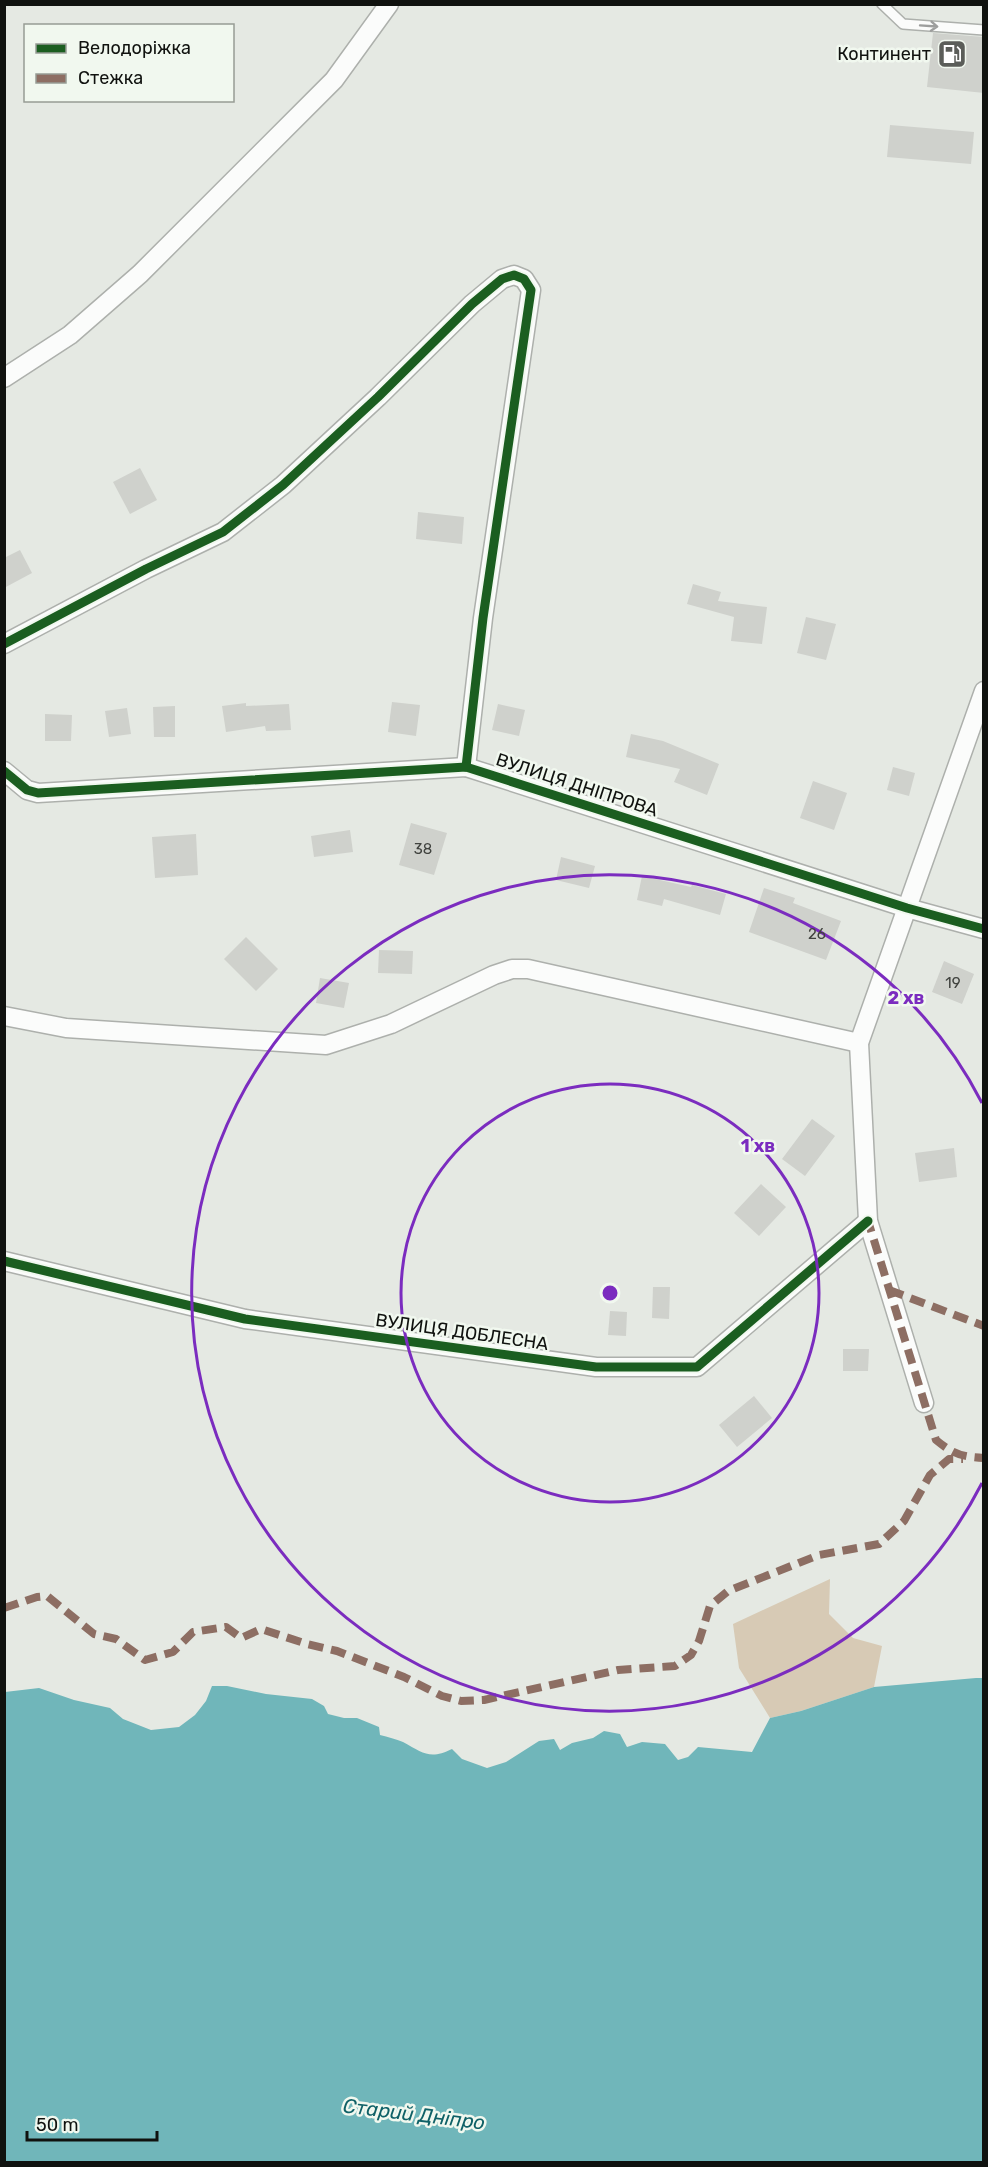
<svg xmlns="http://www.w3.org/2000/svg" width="988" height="2167" viewBox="0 0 988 2167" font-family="Rubik,sans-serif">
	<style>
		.green { fill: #d7cab5 }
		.water { fill: #70b6ba }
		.building { fill: #cfd1cc }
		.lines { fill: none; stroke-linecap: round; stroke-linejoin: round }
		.lane-casing { stroke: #adb0ac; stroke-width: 12 }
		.street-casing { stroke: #adb0ac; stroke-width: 21 }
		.lane { stroke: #fbfcfb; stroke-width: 9 }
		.street { stroke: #fbfcfb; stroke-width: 18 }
		.quiet { stroke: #8d6e63; stroke-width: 8; stroke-dasharray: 15 8; stroke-linecap: butt }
		.cycleway-casing { stroke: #f1f8ef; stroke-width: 13 }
		.cycleway { stroke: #1b5e20; stroke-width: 9 }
		.oneway { stroke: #9d9e9d }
		.ring { fill: none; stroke: #7b2cbf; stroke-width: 3 }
		.labels { text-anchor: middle; stroke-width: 5; stroke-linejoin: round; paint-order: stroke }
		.number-label { font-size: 15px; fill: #41433f }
		.poi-label { font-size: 18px; fill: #10120f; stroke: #f1f8ef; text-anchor: end }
		.street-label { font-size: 18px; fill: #10120f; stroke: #f1f8ef }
		.water-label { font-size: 20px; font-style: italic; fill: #0f6167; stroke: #f1f8ef }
		.centre { fill: #7b2cbf; stroke: #f1f8ef; stroke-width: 3 }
		.ring-label { font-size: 18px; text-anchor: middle; font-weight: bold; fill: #7b2cbf; stroke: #f1f8ef; stroke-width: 5; stroke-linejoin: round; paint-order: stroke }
	</style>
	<rect width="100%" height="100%" fill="#e5e9e3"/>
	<!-- green -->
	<polygon class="green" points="830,1579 829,1614 853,1638 882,1646 874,1687 801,1711 770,1718 739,1668 733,1624"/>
	<!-- water -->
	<path class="water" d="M976,1678H984L983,2162H5V1692L39,1688L74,1700L110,1708L123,1719L151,1730L179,1727L195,1715L206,1701L212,1686H227L266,1694L312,1699L324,1706L328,1714L344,1718H357L379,1727L380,1735C388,1737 396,1739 403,1742C423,1753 430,1760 452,1749L462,1759L487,1768L506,1762L539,1741L554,1739L560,1750L572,1743L593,1738L604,1731L620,1734L627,1747L642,1742L665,1744L678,1760L688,1757L698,1747L752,1752L770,1718L801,1711L874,1687Z"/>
	<!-- building -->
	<g class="building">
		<polygon points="933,33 984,37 984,93 927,87"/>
		<polygon points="890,125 974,132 971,164 887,157"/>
		<polygon points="140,468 157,500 130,514 113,482"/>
		<polygon points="418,512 464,517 462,544 416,539"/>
		<polygon points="20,550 32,573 4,588 4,558"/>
		<polygon points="693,584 721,592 718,601 767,607 762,644 731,641 734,617 687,604"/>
		<polygon points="806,617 836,624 826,660 797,653"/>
		<polygon points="392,702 420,705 416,736 388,732"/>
		<polygon points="246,703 246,706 289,704 291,730 266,731 265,726 226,732 222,706"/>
		<polygon points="498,704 525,710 519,736 492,730"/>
		<polygon points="175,706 175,737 154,737 153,707"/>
		<polygon points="127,708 131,734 109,737 105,711"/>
		<polygon points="45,714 72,715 71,741 45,741"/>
		<polygon points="631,734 663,741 719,764 707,795 674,782 680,769 626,757"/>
		<polygon points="893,767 915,773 909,796 887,790"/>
		<polygon points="813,781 847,793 834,830 800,818"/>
		<polygon points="411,823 447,833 434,875 399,865"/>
		<polygon points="350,830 353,852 314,857 311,836"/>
		<polygon points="196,834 198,875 155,878 152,837"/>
		<polygon points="561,857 595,866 589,888 556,880"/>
		<polygon points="642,876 691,887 692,885 726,894 720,915 664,899 662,906 637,900"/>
		<polygon points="764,888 795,898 793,903 841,921 826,960 749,932"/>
		<polygon points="246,937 278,969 256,991 224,959"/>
		<polygon points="379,950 413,951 412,974 378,973"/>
		<polygon points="944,961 974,974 962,1004 932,992"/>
		<polygon points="320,978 349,983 344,1008 316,1003"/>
		<polygon points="812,1119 835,1136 805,1176 782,1159"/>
		<polygon points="954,1148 957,1177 919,1182 915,1153"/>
		<polygon points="761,1184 786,1207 759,1236 734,1213"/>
		<polygon points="653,1287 670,1287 669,1319 652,1318"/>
		<polygon points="610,1311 627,1312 626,1336 608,1335"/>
		<polygon points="843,1349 869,1349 868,1371 843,1371"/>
		<polygon points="754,1396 772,1418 737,1447 719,1425"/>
	</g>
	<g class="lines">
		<!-- lane casing -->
		<g class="lane-casing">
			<polyline id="lane" points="882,4 903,24 984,30"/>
		</g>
		<!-- street casing -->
		<g class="street-casing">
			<g id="street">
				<polyline points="4,378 70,335 140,274 334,80 389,4"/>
				<polyline points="4,644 146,569 223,532 283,485 378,397 472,304 502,279 514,275 524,279 531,290 483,618 466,767"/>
				<polyline points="4,771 27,790 38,793 466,767 907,908 984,929"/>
				<polyline points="4,1016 66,1028 326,1045 391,1024 494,975 512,969 528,969 859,1043"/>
				<polyline points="4,1261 245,1319 596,1367 697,1367 868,1221"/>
				<polyline points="924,1403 868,1221 859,1043 984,691"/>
			</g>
		</g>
		<!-- lane -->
		<use href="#lane" class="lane"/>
		<!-- street -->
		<use href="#street" class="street"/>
		<!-- quiet -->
		<g class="quiet">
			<path d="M865,1223L868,1221L936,1440C953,1454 962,1457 984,1458"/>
			<polyline points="889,1290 984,1326"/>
			<polyline points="4,1608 37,1597 47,1596 94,1634 116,1639 145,1660 173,1652 193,1632 226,1627 241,1638 261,1629 307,1644 337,1651 404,1677 442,1696 461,1701 484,1700 618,1670 675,1666 691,1655 699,1641 710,1606 728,1591 819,1555 879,1544 904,1521 930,1475 949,1459 963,1459"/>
		</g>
		<!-- cycleway casing -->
		<g class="cycleway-casing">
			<g id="cycleway">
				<polyline points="4,644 146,569 223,532 283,485 378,397 472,304 502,279 514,275 524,279 531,290 483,618 466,767"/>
				<polyline points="4,771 27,790 38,793 466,767 907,908 984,929"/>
				<polyline points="4,1261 245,1319 596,1367 697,1367 868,1221"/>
			</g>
		</g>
		<!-- cycleway -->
		<use href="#cycleway" class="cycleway"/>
	</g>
	<!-- one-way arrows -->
	<defs><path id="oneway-shaft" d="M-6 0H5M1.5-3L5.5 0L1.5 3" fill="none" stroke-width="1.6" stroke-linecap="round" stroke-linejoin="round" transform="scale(1.5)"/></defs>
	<use class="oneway" href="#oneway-shaft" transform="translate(929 26) rotate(4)"/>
	<!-- distance rings -->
	<g class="ring">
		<circle cx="610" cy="1293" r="209"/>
		<path d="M982 1483A418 418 0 1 1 982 1103"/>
	</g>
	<!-- icons -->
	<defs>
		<g id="fuel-square" transform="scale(1.5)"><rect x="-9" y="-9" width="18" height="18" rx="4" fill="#5b5d59" stroke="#f1f8ef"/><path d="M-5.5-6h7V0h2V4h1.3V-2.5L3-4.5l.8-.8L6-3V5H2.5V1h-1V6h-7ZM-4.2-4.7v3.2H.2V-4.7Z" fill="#fff"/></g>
	</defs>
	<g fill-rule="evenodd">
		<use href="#fuel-square" x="952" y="54"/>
	</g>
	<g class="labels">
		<!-- number labels -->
		<g class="number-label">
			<text x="423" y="854">38</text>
			<text x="817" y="939">26</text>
			<text x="953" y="988">19</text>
		</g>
		<!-- poi labels -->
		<g class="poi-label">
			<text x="931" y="60">Континент</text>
		</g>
		<!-- street labels -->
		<g class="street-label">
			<text transform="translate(577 785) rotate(18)" y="6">ВУЛИЦЯ ДНІПРОВА</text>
			<text transform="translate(462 1332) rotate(8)" y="6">ВУЛИЦЯ ДОБЛЕСНА</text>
		</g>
		<!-- water labels -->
		<g class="water-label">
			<text transform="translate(414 2114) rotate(7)" y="7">Старий Дніпро</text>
		</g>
	</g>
	<circle cx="610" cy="1293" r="9" class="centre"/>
	<g class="ring-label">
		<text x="906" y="1004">2 хв</text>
		<text x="758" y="1152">1 хв</text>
	</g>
	<!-- border -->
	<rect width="988" height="2167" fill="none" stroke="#10120f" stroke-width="12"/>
	<!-- legend -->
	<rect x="24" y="24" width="210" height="78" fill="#f1f8ef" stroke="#979c95" stroke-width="1.5"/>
	<rect x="36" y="44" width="30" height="9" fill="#1b5e20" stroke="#979c95" stroke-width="1.5"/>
	<text x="78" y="54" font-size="18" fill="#10120f">Велодоріжка</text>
	<rect x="36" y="74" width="30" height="9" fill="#8d6e63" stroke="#979c95" stroke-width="1.5"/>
	<text x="78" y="84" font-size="18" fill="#10120f">Стежка</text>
	<!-- scale -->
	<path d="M27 2131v9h130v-9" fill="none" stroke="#10120f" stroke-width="3"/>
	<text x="36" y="2131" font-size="18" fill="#10120f" stroke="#f1f8ef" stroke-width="4.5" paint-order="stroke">50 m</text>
</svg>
